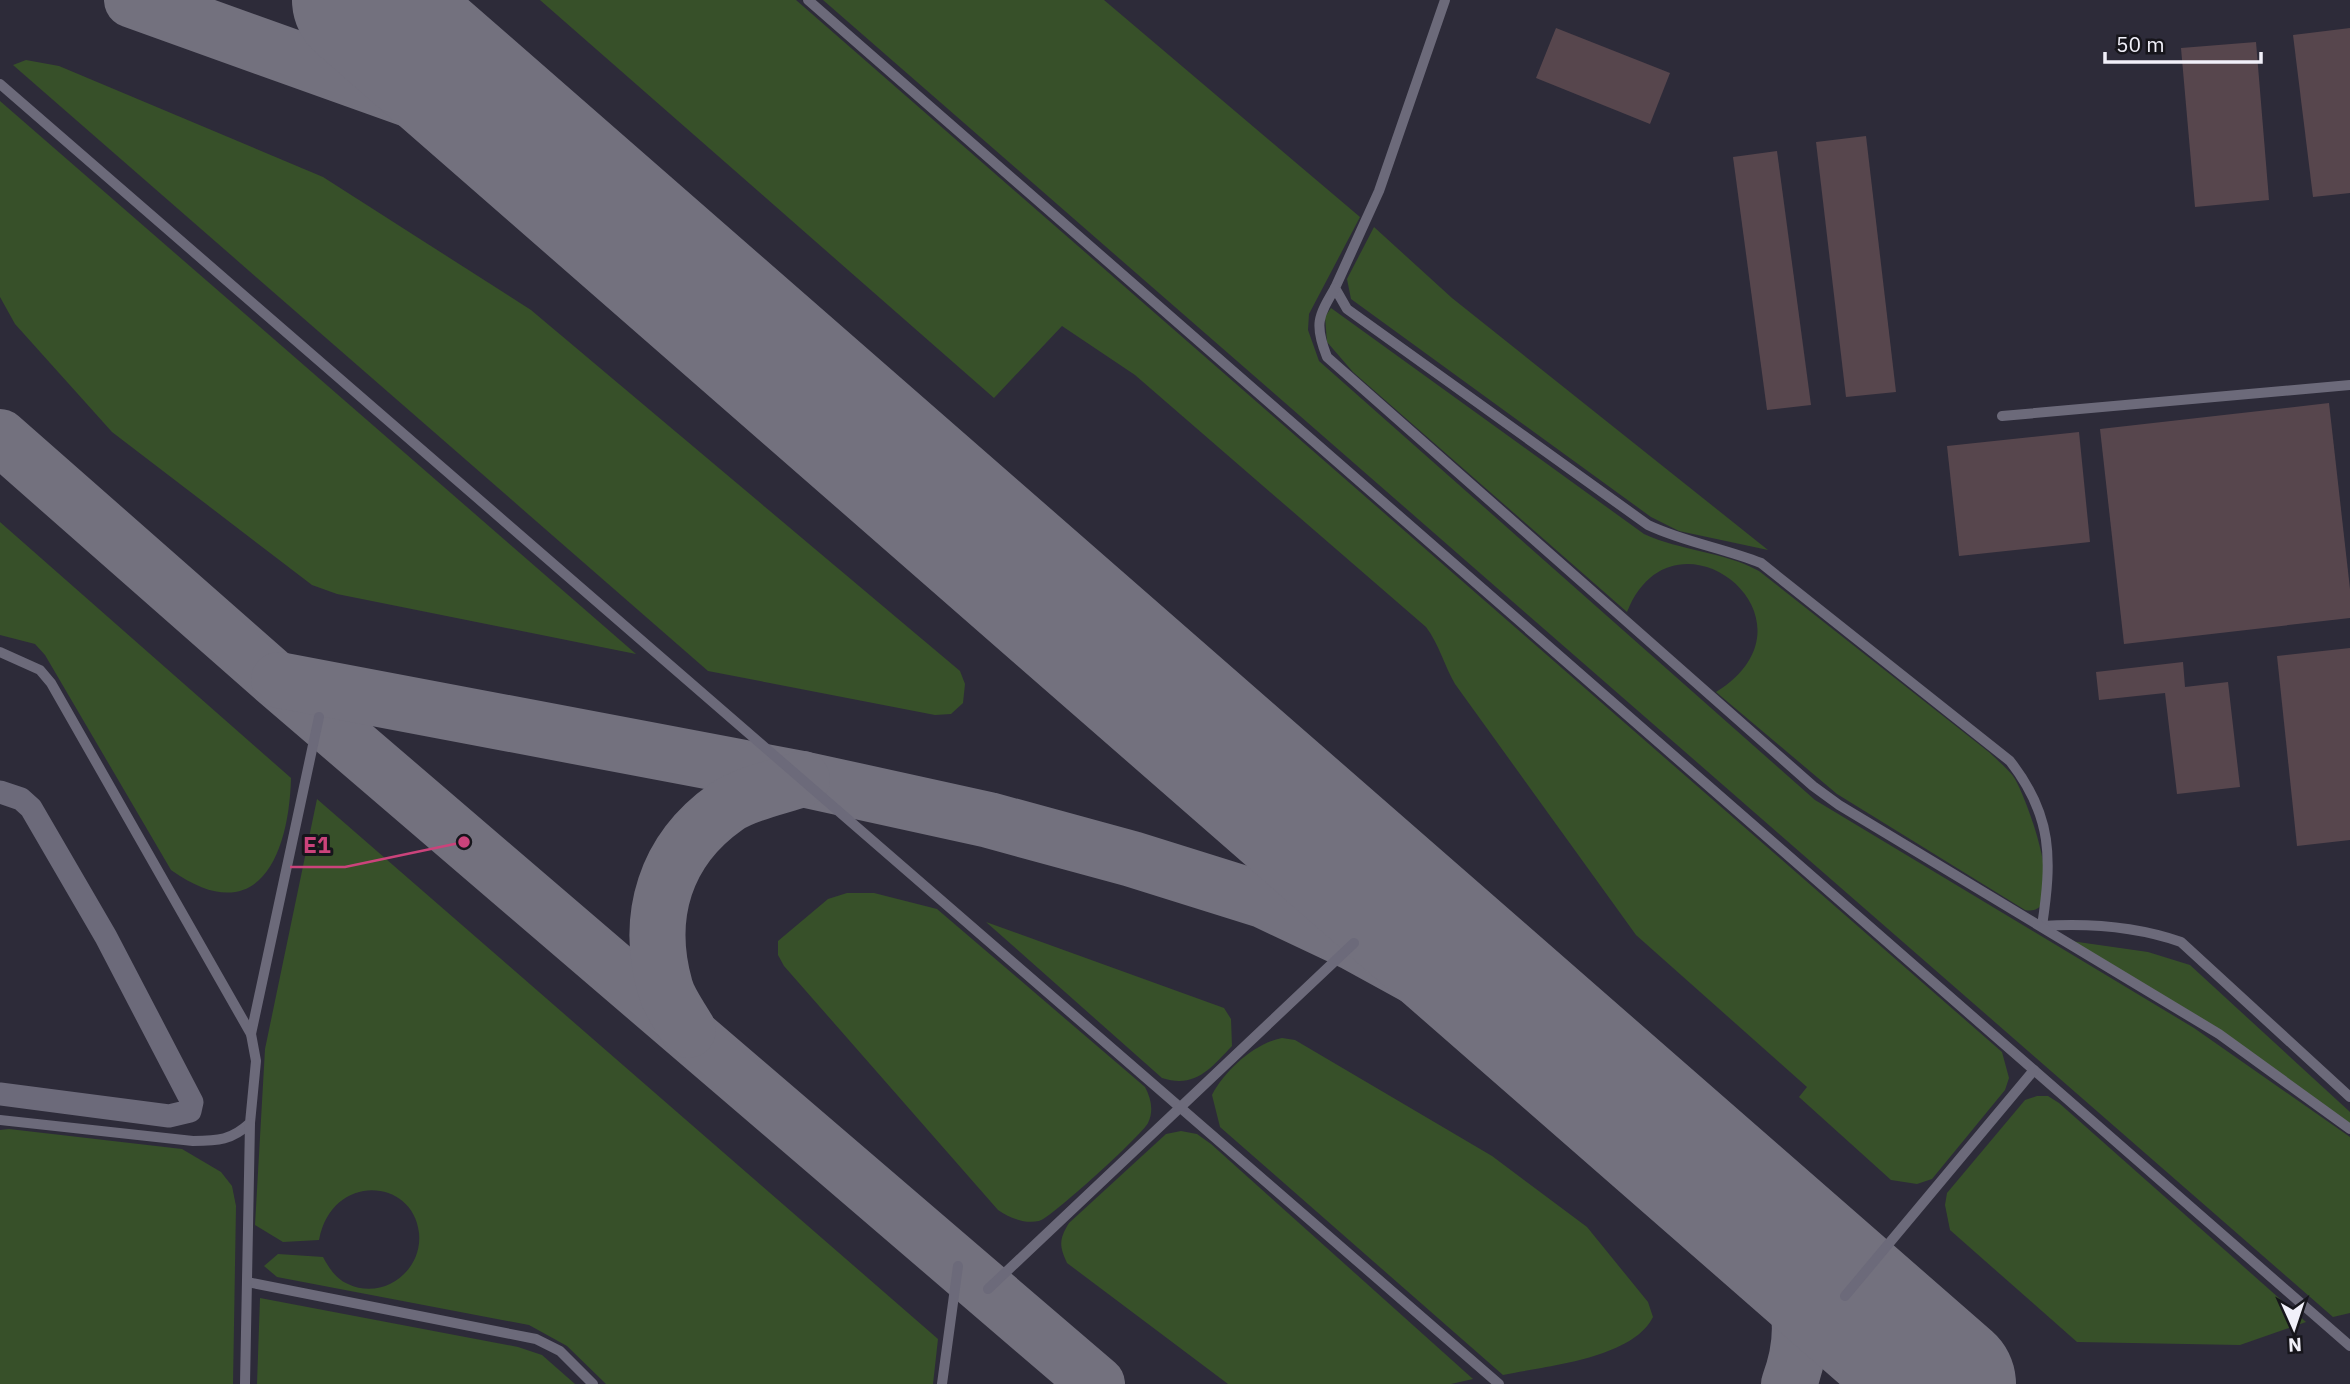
<svg xmlns="http://www.w3.org/2000/svg" width="2350" height="1384" viewBox="0 0 2350 1384" font-family="'IBM Plex Sans',sans-serif">
	<style>
		.green { fill: #375029 }
		.lines { fill: none; stroke-linecap: round; stroke-linejoin: round }
		.taxiway { stroke: #73717e; stroke-width: 56 }
		.runway { stroke: #73717e; stroke-width: 140 }
		.building { fill: #57464d }
		.service { stroke: #6c6a7a; stroke-width: 10 }
		.minor { stroke: #6c6a7a; stroke-width: 23 }
		.leader { fill: none; stroke: #cb437b; stroke-width: 2.5 }
		.callout-dot { fill: #cb437b; stroke: #16151b; stroke-width: 2.5 }
		.callout-label { font-size: 23px; text-anchor: middle; font-weight: bold; fill: #cb437b; stroke: #16151b; stroke-width: 6; stroke-linejoin: round; paint-order: stroke }
	</style>
	<rect width="100%" height="100%" fill="#2d2b39"/>
	<!-- green -->
	<g class="green">
		<path d="M540,0H796L2002,1052L2009,1078L2005,1090L1932,1179L1917,1184L1891,1180L1799,1097L1807,1087L1636,935L1455,684C1444,665 1439,644 1426,627L1135,375L1062,326L994,398Z"/>
		<polygon points="823,0 1104,0 1360,217 1309,314 1308,330 1319,361 1815,800 2194,1028 2350,1137 2350,1313 2333,1317"/>
		<polygon points="26,60 59,66 323,177 531,310 960,671 965,684 963,703 951,714 935,715 708,671 13,65"/>
		<polygon points="0,101 636,654 337,594 312,585 112,432 15,324 0,297"/>
		<polygon points="1374,227 1452,298 1768,550 1679,531 1651,517 1351,299 1347,279"/>
		<path d="M1331,308L1644,534C1681,551 1722,551 1759,571L1990,753C1997,760 2007,768 2013,776C2026,794 2072,920 2025,910L1837,794L1716,692C1832,619 1673,495 1627,612L1353,372L1327,342L1325,317Z"/>
		<path d="M0,522L291,778C289,855 258,932 171,870L45,655L35,644L0,635Z"/>
		<path d="M317,799L938,1339L933,1384H606L567,1346L529,1325L277,1277L264,1266L278,1254L323,1257C329,1268 336,1279 348,1284C383,1301 423,1271 419,1233C413,1178 332,1172 319,1240L283,1242L255,1225L265,1049Z"/>
		<path d="M847,893H874L937,909L1145,1087C1151,1098 1154,1111 1148,1123C1142,1135 1050,1219 1039,1221C1024,1224 1010,1218 998,1210L784,966L778,955V941L828,899Z"/>
		<path d="M986,922L1224,1008L1231,1019L1232,1046C1211,1068 1195,1089 1162,1078Z"/>
		<polygon points="2064,940 2148,952 2190,965 2350,1112 2350,1126 2219,1034"/>
		<path d="M1282,1038L1295,1040L1492,1156L1587,1227L1648,1302L1653,1317C1632,1359 1545,1366 1503,1375L1220,1127L1212,1095C1225,1070 1255,1043 1282,1038Z"/>
		<polygon points="2037,1096 2048,1096 2059,1103 2306,1322 2240,1345 2077,1342 1950,1230 1945,1205 1947,1193 2025,1100"/>
		<polygon points="9,1129 182,1149 221,1172 232,1186 236,1206 233,1384 0,1384 0,1130"/>
		<path d="M1181,1131L1197,1134L1211,1144L1473,1379L1451,1384H1228L1067,1263C1059,1246 1059,1239 1069,1223L1166,1134Z"/>
		<polygon points="260,1298 518,1347 542,1355 575,1384 257,1384"/>
	</g>
	<g class="lines">
		<!-- taxiway -->
		<g class="taxiway">
			<polyline points="132,0 523,140"/>
			<polyline points="0,437 275,679 1097,1384"/>
			<polyline points="279,680 802,779 989,820 1132,859 1263,900 1354,943 1425,982 1628,1106"/>
			<path d="M688,1030C680,1016 669,1002 665,987C645,916 665,850 726,807C746,793 779,787 802,779"/>
			<path d="M1777,1237C1796,1293 1811,1325 1789,1384"/>
		</g>
		<!-- runway -->
		<polyline class="runway" points="362,0 1946,1384"/>
	</g>
	<!-- building -->
	<g class="building">
		<polygon points="1556,28 1670,73 1650,124 1536,78"/>
		<polygon points="2350,28 2350,193 2313,197 2293,35"/>
		<polygon points="2256,42 2269,200 2195,207 2181,48"/>
		<polygon points="1866,136 1896,392 1846,397 1816,142"/>
		<polygon points="1777,151 1811,405 1767,410 1733,157"/>
		<polygon points="2329,403 2350,589 2350,618 2124,644 2100,429"/>
		<polygon points="2079,432 2090,542 1959,556 1947,446"/>
		<polygon points="2350,648 2350,840 2297,846 2277,656"/>
		<polygon points="2183,662 2185,687 2228,682 2240,787 2177,794 2165,693 2099,700 2096,672"/>
	</g>
	<g class="lines">
		<!-- service -->
		<g class="service">
			<polyline points="808,0 2350,1346"/>
			<path d="M1445,0L1379,191L1335,288L1347,309L1648,525C1684,542 1723,548 1761,563L2010,761C2053,816 2052,859 2042,926C2089,923 2135,926 2181,942L2350,1097"/>
			<polyline points="0,84 1499,1384"/>
			<path d="M1335,288C1318,317 1314,324 1327,357L1813,786L1839,805L2219,1034L2350,1129"/>
			<polyline points="2002,416 2350,385"/>
			<path d="M0,652L40,670L51,683L251,1034L256,1061L250,1123C232,1140 218,1141 193,1141L0,1120"/>
			<polyline points="251,1034 319,717"/>
			<polyline points="247,1282 536,1339 560,1351 593,1384"/>
			<polyline points="988,1289 1354,943"/>
			<polyline points="1845,1296 2034,1070"/>
			<polyline points="245,1384 250,1123"/>
			<polyline points="942,1384 958,1266"/>
		</g>
		<!-- minor -->
		<polyline class="minor" points="0,792 21,799 31,808 106,937 192,1102 190,1111 169,1116 0,1094"/>
	</g>
	<!-- callouts -->
	<path class="leader" d="M464 842L345 867H290"/>
	<circle class="callout-dot" cx="464" cy="842" r="7"/>
	<g class="callout-label">
		<text x="317" y="853">E1</text>
	</g>
	<!-- north arrow -->
	<g transform="translate(2294 1328) rotate(177)" stroke="#16151b" stroke-width="5" paint-order="stroke">
	<path d="M0-5L12 26L0 18L-12 26Z" fill="#f1f0f9"/>
	<text y="-10" font-size="19" font-weight="bold" text-anchor="middle" fill="#f1f0f9">N</text>
	</g>
	<!-- scale -->
	<path d="M2105 52v10h156v-10" fill="none" stroke="#f1f0f9" stroke-width="3.5"/>
	<text x="2116" y="52" font-size="21" fill="#f1f0f9" stroke="#16151b" stroke-width="5" paint-order="stroke">50 m</text>
</svg>
